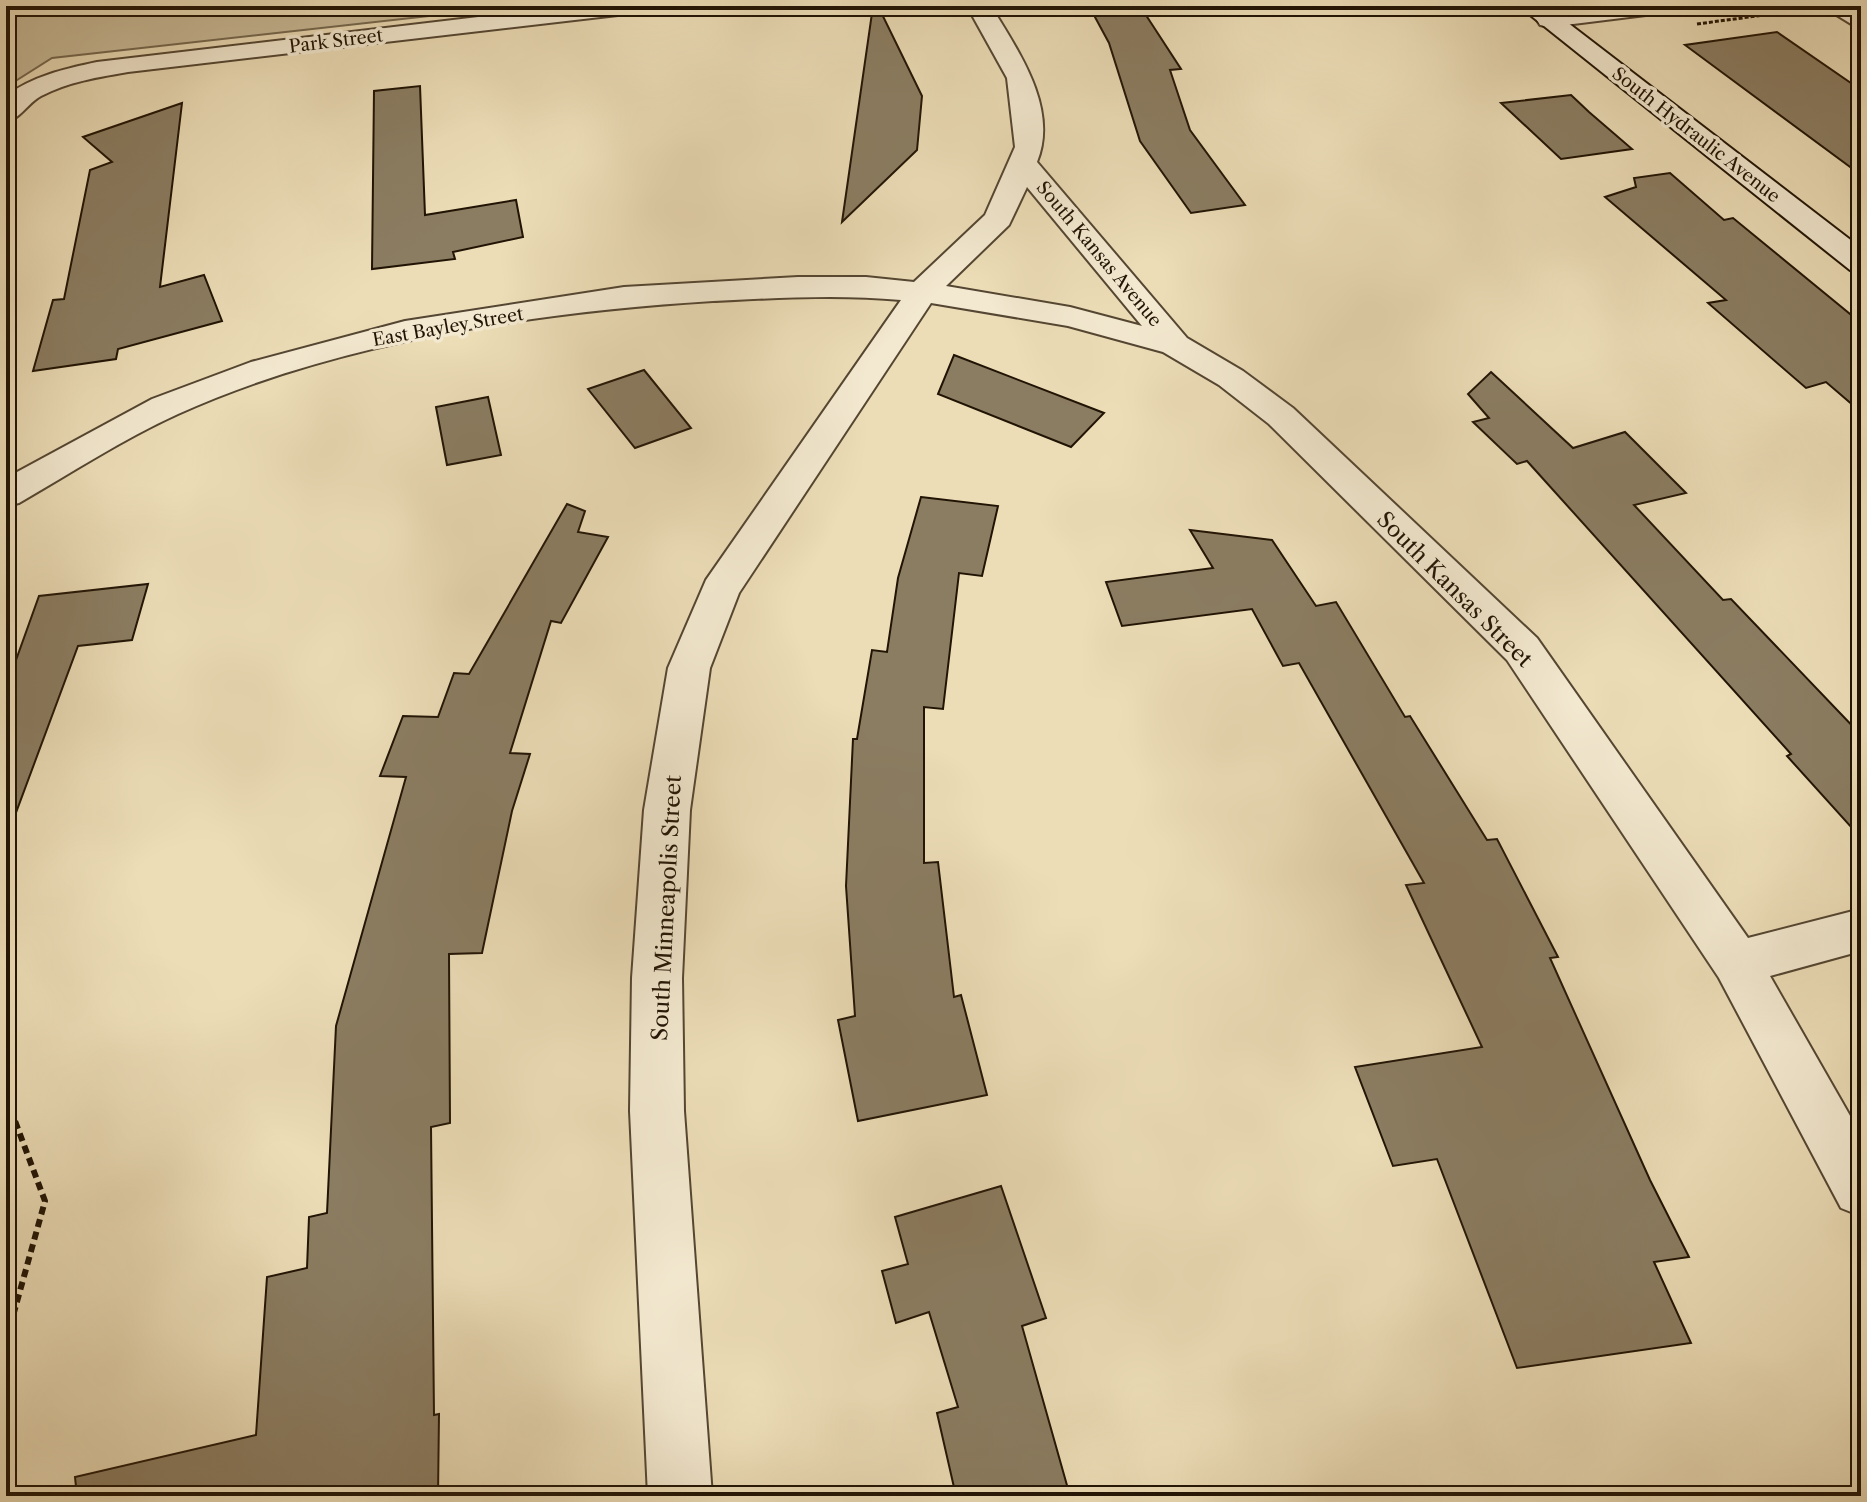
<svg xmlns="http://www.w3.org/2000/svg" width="1867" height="1502" viewBox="0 0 1867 1502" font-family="'Libre Caslon Text',serif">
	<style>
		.green { fill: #c9bb99; stroke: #75684f; stroke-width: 2 }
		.building { fill: #8b7d62; stroke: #211405; stroke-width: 2 }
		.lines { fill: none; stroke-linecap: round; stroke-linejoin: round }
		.lane-casing { stroke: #544632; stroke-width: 4 }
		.street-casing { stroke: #544632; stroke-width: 4 }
		.secondary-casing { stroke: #211405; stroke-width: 4 }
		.path-far1 { stroke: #211405; stroke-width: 3; stroke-dasharray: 4 2; stroke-linecap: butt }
		.path { stroke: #211405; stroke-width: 6; stroke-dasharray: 8 5; stroke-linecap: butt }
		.lane { fill: #f3e9d0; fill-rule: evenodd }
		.street { fill: #f3e9d0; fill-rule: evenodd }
		.secondary { fill: #f3e9d0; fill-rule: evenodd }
		.labels { text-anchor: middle; stroke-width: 7; stroke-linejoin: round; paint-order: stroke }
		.far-street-label { font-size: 18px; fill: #211405; stroke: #f3e9d0 }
		.street-label { font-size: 22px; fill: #211405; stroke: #f3e9d0 }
	</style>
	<rect width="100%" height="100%" fill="#ecddb7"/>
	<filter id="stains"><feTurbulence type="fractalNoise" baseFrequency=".0025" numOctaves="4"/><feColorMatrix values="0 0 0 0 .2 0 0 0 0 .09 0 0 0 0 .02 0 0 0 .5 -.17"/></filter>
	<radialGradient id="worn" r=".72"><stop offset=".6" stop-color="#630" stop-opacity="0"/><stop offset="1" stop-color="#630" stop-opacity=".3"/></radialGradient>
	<!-- green -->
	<polygon class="green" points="6,6 520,6 52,58 6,87"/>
	<!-- building -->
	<g class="building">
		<polygon points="873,6 878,6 922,96 917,150 842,222"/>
		<polygon points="1089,6 1140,6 1181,69 1170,70 1190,130 1245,205 1191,213 1140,141 1109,43"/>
		<polygon points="1777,32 1861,90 1861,175 1685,45"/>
		<polygon points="420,86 425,215 516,200 523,237 453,252 455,259 372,269 374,91"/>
		<polygon points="1571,95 1589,112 1632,149 1561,159 1501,103"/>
		<polygon points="182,103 160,287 204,275 222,321 118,349 116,359 33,371 53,300 64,299 90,170 112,162 83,137"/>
		<polygon points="1670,173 1724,220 1733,218 1861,323 1861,412 1826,382 1806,388 1708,303 1726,300 1605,197 1636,187 1634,178"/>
		<polygon points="954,355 1104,413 1071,447 938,394"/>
		<polygon points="644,370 691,428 635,448 588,389"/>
		<polygon points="1491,372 1573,448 1625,432 1686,493 1634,505 1723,600 1731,599 1861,735 1861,838 1787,756 1791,754 1527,461 1517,464 1473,422 1489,418 1468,394"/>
		<polygon points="488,397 501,455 447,465 436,407"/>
		<polygon points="921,497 998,506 982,576 959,573 943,709 924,707 924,863 938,862 954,997 961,995 987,1095 858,1121 838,1020 855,1016 846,886 853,739 857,739 872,650 887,652 898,578"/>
		<polygon points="567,504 585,511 578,532 608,537 561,623 551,621 510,753 530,754 512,811 482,953 449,954 450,1123 431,1127 434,1415 439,1414 438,1496 77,1496 75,1477 256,1435 267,1277 307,1268 309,1217 327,1213 336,1026 406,777 380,776 403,716 438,717 454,673 469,674"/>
		<polygon points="1190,530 1272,540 1316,606 1336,602 1405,717 1410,716 1487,840 1497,839 1558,957 1550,958 1650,1180 1689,1257 1654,1262 1691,1343 1517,1368 1437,1159 1393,1166 1355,1067 1482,1047 1406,885 1424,883 1299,663 1283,666 1252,609 1122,626 1106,582 1213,568"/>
		<polygon points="148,584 132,640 78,646 11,826 6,825 6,688 39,596"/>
		<polygon points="1001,1186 1046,1318 1022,1326 1070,1496 956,1496 937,1413 958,1407 929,1312 896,1323 882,1271 908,1264 895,1217"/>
	</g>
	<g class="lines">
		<!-- lane casing -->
		<g class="lane-casing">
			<polygon id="lane" points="1822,6 1842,6 1861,18 1861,30"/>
		</g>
		<!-- street casing -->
		<g class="street-casing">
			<g id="street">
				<path d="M571,6H647L644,11L635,13L128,72C98,77 68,82 41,96C28,103 20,119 6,122V96C33,76 64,69 97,62Z"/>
				<path d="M967,6H991C1018,51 1059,108 1037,162L1187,338L1243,371L1293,408L1537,638L1748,938L1861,909V951L1770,976L1861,1135V1216L1841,1208L1719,978L1507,660L1269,424L1219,385L1163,352L1068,326L931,303L739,593L710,668L690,810L682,978L684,1111L712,1496H648L630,1111L632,978L644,810L668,668L706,580L901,300C838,294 776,298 713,301C538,312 339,341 178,414C123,439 71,473 19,503L6,506V478L152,399L251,362L405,321L624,287L798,277H866L914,282L985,215L1015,147L1007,78ZM1027,187L1142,326L1070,307L946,286L1009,225Z"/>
				<polygon points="1603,6 1674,6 1671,11 1662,13 1549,27 1540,25 1537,20 1540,15 1549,13"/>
			</g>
		</g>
		<!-- secondary casing -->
		<g class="secondary-casing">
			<polygon id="secondary" points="1519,6 1546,6 1861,248 1861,272 1850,270"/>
		</g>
		<!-- path-far1 -->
		<polyline class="path-far1" points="1697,24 1794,11"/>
		<!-- path -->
		<polyline class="path" points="6,1097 45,1201 6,1341"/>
		<!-- lane -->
		<use href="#lane" class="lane"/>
		<!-- street -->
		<use href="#street" class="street"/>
		<!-- secondary -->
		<use href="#secondary" class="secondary"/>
	</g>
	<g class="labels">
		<!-- far-street labels -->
		<g class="far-street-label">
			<text transform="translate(336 41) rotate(-7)" y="6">Park Street</text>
			<text transform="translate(1696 135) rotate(38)" y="6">South Hydraulic Avenue</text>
			<text transform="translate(1099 254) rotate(50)" y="6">South Kansas Avenue</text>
			<text transform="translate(448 327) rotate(-10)" y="6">East Bayley Street</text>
		</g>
		<!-- street labels -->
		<g class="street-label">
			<text transform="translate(1455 589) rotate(45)" y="8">South Kansas Street</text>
			<text transform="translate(666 908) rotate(-87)" y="8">South Minneapolis Street</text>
		</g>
	</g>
	<!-- margin -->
	<rect width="1867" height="1502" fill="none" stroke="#ecddb7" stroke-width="32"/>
	<rect x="8" y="8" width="1851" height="1486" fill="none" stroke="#211405" stroke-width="4"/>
	<rect x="16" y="16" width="1835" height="1470" fill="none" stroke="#211405" stroke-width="2"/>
	<rect width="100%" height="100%" filter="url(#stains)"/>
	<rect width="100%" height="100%" fill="url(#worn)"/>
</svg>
